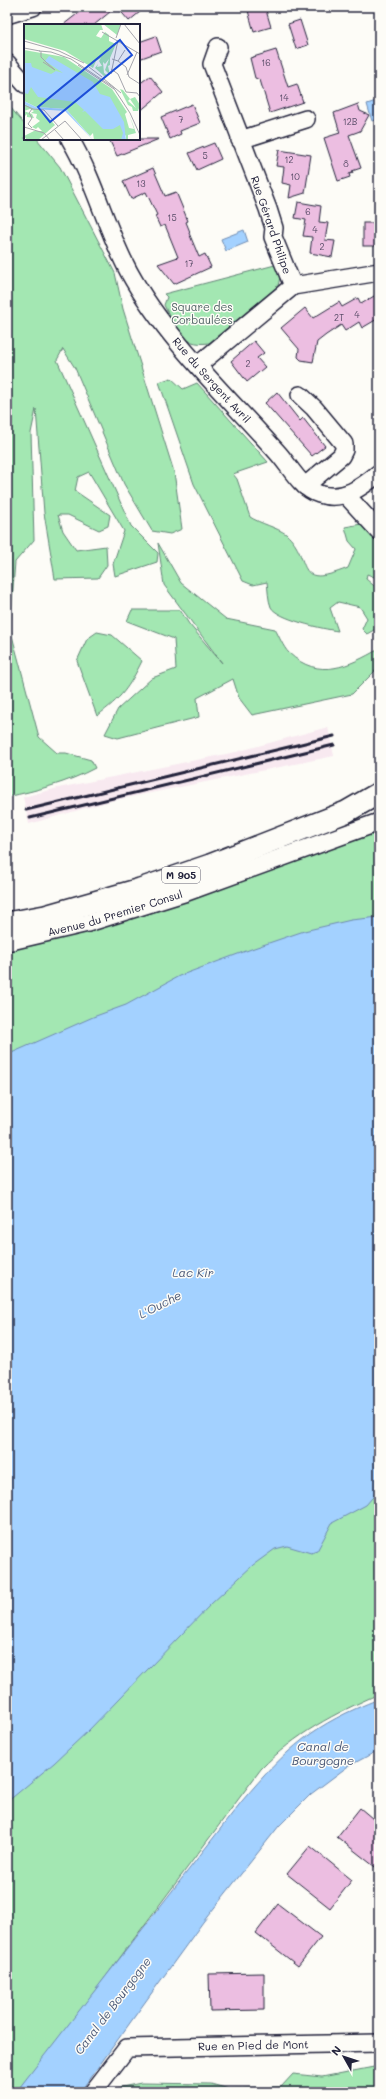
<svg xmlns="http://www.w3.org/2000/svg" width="386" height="2099" viewBox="0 0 386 2099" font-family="Mali,sans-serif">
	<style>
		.built { fill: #f8e9f0 }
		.green { fill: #a3e7b2; stroke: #628476 }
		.water { fill: #a3d1ff; stroke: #6f8bb1 }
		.building { fill: #ecbee1; stroke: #22223b }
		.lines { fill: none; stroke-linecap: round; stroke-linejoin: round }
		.minor-casing { stroke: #22223b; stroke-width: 20 }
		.major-casing { stroke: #22223b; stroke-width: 24 }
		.minor { stroke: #fdfcf7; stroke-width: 17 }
		.major { stroke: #fdfcf7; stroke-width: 21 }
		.rail { stroke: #22223b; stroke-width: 3 }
		.labels { text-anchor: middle; stroke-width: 3; stroke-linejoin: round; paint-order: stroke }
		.number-label { font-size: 9px; fill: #544964 }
		.shield { fill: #fdfcf7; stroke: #646373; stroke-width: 1 }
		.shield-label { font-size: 10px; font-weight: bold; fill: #22223b }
		.street-label { font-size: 11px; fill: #22223b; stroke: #fdfcf7 }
		.park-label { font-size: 11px; fill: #495d5f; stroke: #fdfcf7 }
		.water-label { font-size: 12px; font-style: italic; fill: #495776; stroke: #fdfcf7 }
		.inset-road { fill: none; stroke: #a5a5ac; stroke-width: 1 }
		.view { fill: #1d4ed8; fill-opacity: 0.15; stroke: #1d4ed8; stroke-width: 2 }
		.inset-edge { fill: none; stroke: #22223b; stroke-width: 2 }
	</style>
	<rect width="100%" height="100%" fill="#fdfcf7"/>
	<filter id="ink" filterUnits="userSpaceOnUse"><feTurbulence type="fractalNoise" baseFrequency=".025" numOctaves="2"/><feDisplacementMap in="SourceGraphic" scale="8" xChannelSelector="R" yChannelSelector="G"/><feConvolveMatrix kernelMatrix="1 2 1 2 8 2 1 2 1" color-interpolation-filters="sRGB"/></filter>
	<g filter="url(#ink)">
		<!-- built -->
		<polygon class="built" points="328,727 334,756 111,801 29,824 23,797 58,788 236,752"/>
		<!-- green -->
		<g class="green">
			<path d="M10,107L25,125V139H37L60,167L115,273L123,309L174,472L182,529L170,534L152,531L124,484L75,368L63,349L57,360L131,526L158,553L157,562L115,576L113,564L124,531L89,472L78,477L75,491L110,515L108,526L99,530L68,515H58L63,531L76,550L106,546L107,565L98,578L55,579L44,513L36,409L31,433L34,540L15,562L10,628L39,737L57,753H66L91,760L95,768C67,783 38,790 7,797V108Z"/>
			<path d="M275,265L280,277L278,286L209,343C181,347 175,327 164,305L167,297L164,294Z"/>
			<path d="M171,378L183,389L197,383L268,462L233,474L237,479L250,517C259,523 278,528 286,534C314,559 291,591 348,568L356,549L349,541L345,527L361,524L379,545V579L367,574L366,579L379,590V627L367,634L362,629L367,618L360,607L338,602L330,608L338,631C323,629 277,619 271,607C268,600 268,589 267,582L253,585L243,581L194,484L159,382Z"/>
			<path d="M158,543L181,583L226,619L275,629C279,636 283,647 289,653C319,681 349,666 379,649V667L352,694L252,715L239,698L233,679L197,698L199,717L118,738L105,734L118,709L152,678L176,669L174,639L127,621L132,610H180L189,624L222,663L164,585Z"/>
			<path d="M97,632L112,635L142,661C128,689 122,697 97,716L77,661L87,639Z"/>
			<path d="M379,832V1694C335,1713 295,1734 261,1769L42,2062L16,2092H7V949L80,934L160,910L332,846Z"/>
			<polygon points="379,2066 379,2092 110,2092 117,2088 141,2083 211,2084 229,2089 281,2087 293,2074 322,2077"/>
		</g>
		<!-- water -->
		<g class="water">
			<polygon points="376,101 379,119 372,121 367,104"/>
			<polygon points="244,230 248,242 226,251 221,239"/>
			<polygon points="379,917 379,1490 366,1505 332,1523 317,1551 311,1553 287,1546 275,1549 253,1565 211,1604 88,1731 54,1763 7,1802 7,1055 93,1017 126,1005 179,976 254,948 304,931 351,920"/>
			<path d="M379,1699V1750L347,1767L311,1794L279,1826L203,1922L80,2092H16L242,1801C287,1748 314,1724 379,1699Z"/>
		</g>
		<!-- building -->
		<g class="building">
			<polygon points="86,7 116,7 94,25 63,25"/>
			<polygon points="117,7 146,7 129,21"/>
			<polygon points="247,7 265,7 271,27 254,32"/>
			<polygon points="300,20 308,45 296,49 288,24"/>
			<polygon points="156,36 161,51 139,59 139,42"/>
			<polygon points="276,50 288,87 297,84 303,102 270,113 260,80 255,78 250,58"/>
			<polygon points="150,76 163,92 139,112 139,84"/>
			<polygon points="192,104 200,123 180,131 181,134 170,139 161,117"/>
			<polygon points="358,104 360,111 369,115 360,131 349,135 361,168 352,171 353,173 349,174 350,177 338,181 324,138 340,133 334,113"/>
			<polygon points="109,139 159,139 117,156"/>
			<polygon points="214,143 221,159 197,170 189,153"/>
			<polygon points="279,150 311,155 305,193 289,198 291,185 282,183 284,167 276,166"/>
			<polygon points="153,168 165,196 176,192 188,221 186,222 190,232 189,233 199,257 205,254 211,267 174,284 158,264 178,257 165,225 160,227 155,216 157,215 146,192 131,199 123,181"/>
			<polygon points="298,202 321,206 319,222 328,223 325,240 335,241 332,257 310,253 312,237 303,236 306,220 295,218"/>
			<rect x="363" y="223" width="16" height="23"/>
			<polygon points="379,293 379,318 362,328 359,322 345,331 341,325 326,335 317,342 313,362 301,360 298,357 299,349 281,328 305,308 313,318 339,302 342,307 358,298 361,304"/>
			<polygon points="254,341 264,353 257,358 265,367 247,382 231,361"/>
			<polygon points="277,392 300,421 303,418 325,446 312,456 265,403"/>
			<polygon points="360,1808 379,1824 379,1870 337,1837"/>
			<polygon points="310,1846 352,1880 330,1908 287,1874"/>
			<polygon points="278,1904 321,1937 298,1966 256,1933"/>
			<polygon points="264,1973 264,2010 210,2011 209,1974"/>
		</g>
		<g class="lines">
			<!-- minor casing -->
			<g class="minor-casing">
				<g id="minor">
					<polyline points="7,15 33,7"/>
					<polyline points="218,47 212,64 268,209 274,228 273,237 293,286"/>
					<polyline points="7,63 25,84"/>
					<path id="s1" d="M70,139C95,181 106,229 129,272C165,338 227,396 277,452C290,466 300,488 319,494C343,502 362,487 379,473"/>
					<polyline points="240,140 306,119"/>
					<polyline points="198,365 293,286 379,272"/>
					<polyline points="300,395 314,408 344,444 344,450 341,456 305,486"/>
					<polyline points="346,495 379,531"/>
					<path id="s2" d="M7,942L88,923L184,893L379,822"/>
					<path id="s3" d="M93,2092L127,2048L379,2043"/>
				</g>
			</g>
			<!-- major casing -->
			<g class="major-casing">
				<polyline id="major" points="7,923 45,916 140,889 210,865 346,812 379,793"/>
			</g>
			<!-- minor -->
			<use href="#minor" class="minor"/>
			<!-- major -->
			<use href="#major" class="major"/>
			<!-- rail -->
			<g class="rail">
				<polyline points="26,810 334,736"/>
				<polyline points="30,818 334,745"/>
			</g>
		</g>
	</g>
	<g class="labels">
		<!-- number labels -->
		<g class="number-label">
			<text x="266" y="66">16</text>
			<text x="284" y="101">14</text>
			<text x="181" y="123">7</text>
			<text x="350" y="125">12B</text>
			<text x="205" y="159">5</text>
			<text x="289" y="163">12</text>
			<text x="346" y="167">8</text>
			<text x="295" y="180">10</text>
			<text x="141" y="187">13</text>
			<text x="308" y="215">6</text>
			<text x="172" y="221">15</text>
			<text x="315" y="233">4</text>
			<text x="322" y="250">2</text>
			<text x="189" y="267">17</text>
			<text x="357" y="318">4</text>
			<text x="339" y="321">2T</text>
			<text x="248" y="367">2</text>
		</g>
		<!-- shield labels -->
		<rect class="shield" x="162" y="867" width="38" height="16" rx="3"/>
		<g class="shield-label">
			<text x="181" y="879">M 905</text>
		</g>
		<!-- street labels -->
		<g class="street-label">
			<text transform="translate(271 225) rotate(71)" y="4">Rue Gérard Philipe</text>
			<text dy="4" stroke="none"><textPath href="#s1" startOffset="282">Rue du Sergent Avril</textPath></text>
			<text dy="4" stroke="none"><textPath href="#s2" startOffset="112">Avenue du Premier Consul</textPath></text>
			<text dy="4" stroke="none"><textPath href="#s3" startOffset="182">Rue en Pied de Mont</textPath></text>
		</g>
		<!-- park labels -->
		<g class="park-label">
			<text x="202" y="311">Square des<tspan x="202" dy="13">Corbaulées</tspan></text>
		</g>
		<!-- water labels -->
		<g class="water-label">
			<text x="193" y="1277">Lac Kir</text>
			<text transform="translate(160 1305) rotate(-27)" y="4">L'Ouche</text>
			<text x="323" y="1751">Canal de<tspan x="323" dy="14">Bourgogne</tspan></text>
			<text transform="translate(113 2006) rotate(-53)" y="4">Canal de Bourgogne</text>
		</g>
	</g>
	<!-- overview -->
	<g transform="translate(24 24)">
		<rect width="116" height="116" fill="#fdfcf7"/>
		<path d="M0,0H77L79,6H76L72,12L77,14L81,8L85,11V17L92,20L86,34V41L84,42L86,51L81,46L85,35L81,40L79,38L80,49L84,52H80L71,44L74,40L73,43L78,42L75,37L77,34L72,37L69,44L41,27L0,15ZM79,0H97L93,11ZM0,26L40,33L88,65L103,88L101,90L105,104L110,105L105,90L112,109L104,111V116H102V111L97,116H70L69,109L66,112L42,85L12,83L0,77ZM96,65L99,66L106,75L104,77L112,84L106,75L111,73L116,81L114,87H109L108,83L104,81ZM0,80L18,87L31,101L14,116H3L0,112L10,107H18L14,103L12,105L8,103L16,97L12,94L13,90L7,89L10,87L6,85L0,87L8,90L10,94L3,93V90L0,93Z" fill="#a3e7b2"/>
		<path d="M25,32L69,58L76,70L86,73L100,98L102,116H97L99,109L96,101L89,105H79L61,87L58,88L60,86L51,78L14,73L7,63L4,70L0,69V39H7L8,43L27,50L32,47L39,49L21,37ZM0,77L12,83L42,85L69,116L41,87L10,85L0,80Z" fill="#a3d1ff"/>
		<path class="inset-road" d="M100,0L116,20M78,8L116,30M92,14L97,0M0,17L35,27L60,39M0,24L16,27M15,27L27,28L47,35L89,63L106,89L116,111M17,27V33L23,39M88,35L94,37L102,43L105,53L116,60M94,37L101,26M19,38L31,46L23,39M54,41L90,65M65,43L78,53M87,45L94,50L102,68L113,69L116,73M87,50L94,16M103,51L113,28M80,55L97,69M0,81L9,85L20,86L34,102M8,85L5,89L8,94L4,100L8,104M0,103L20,109L26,116M31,106L40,116M17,116L41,97L58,116"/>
		<path class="view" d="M96,16L108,31L26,98L14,83Z"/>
		<rect width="116" height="116" class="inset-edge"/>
	</g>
	<!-- margin -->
	<rect width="386" height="2099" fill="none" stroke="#fdfcf7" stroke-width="24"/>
	<rect x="12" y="12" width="362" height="2075" fill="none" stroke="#22223b" stroke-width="1.5" filter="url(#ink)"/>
	<!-- north arrow -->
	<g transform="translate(344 2057) rotate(309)" stroke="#fdfcf7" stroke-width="3" paint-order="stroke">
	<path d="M0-3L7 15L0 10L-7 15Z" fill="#22223b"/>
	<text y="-6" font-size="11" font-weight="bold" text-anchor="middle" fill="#22223b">N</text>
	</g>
</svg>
